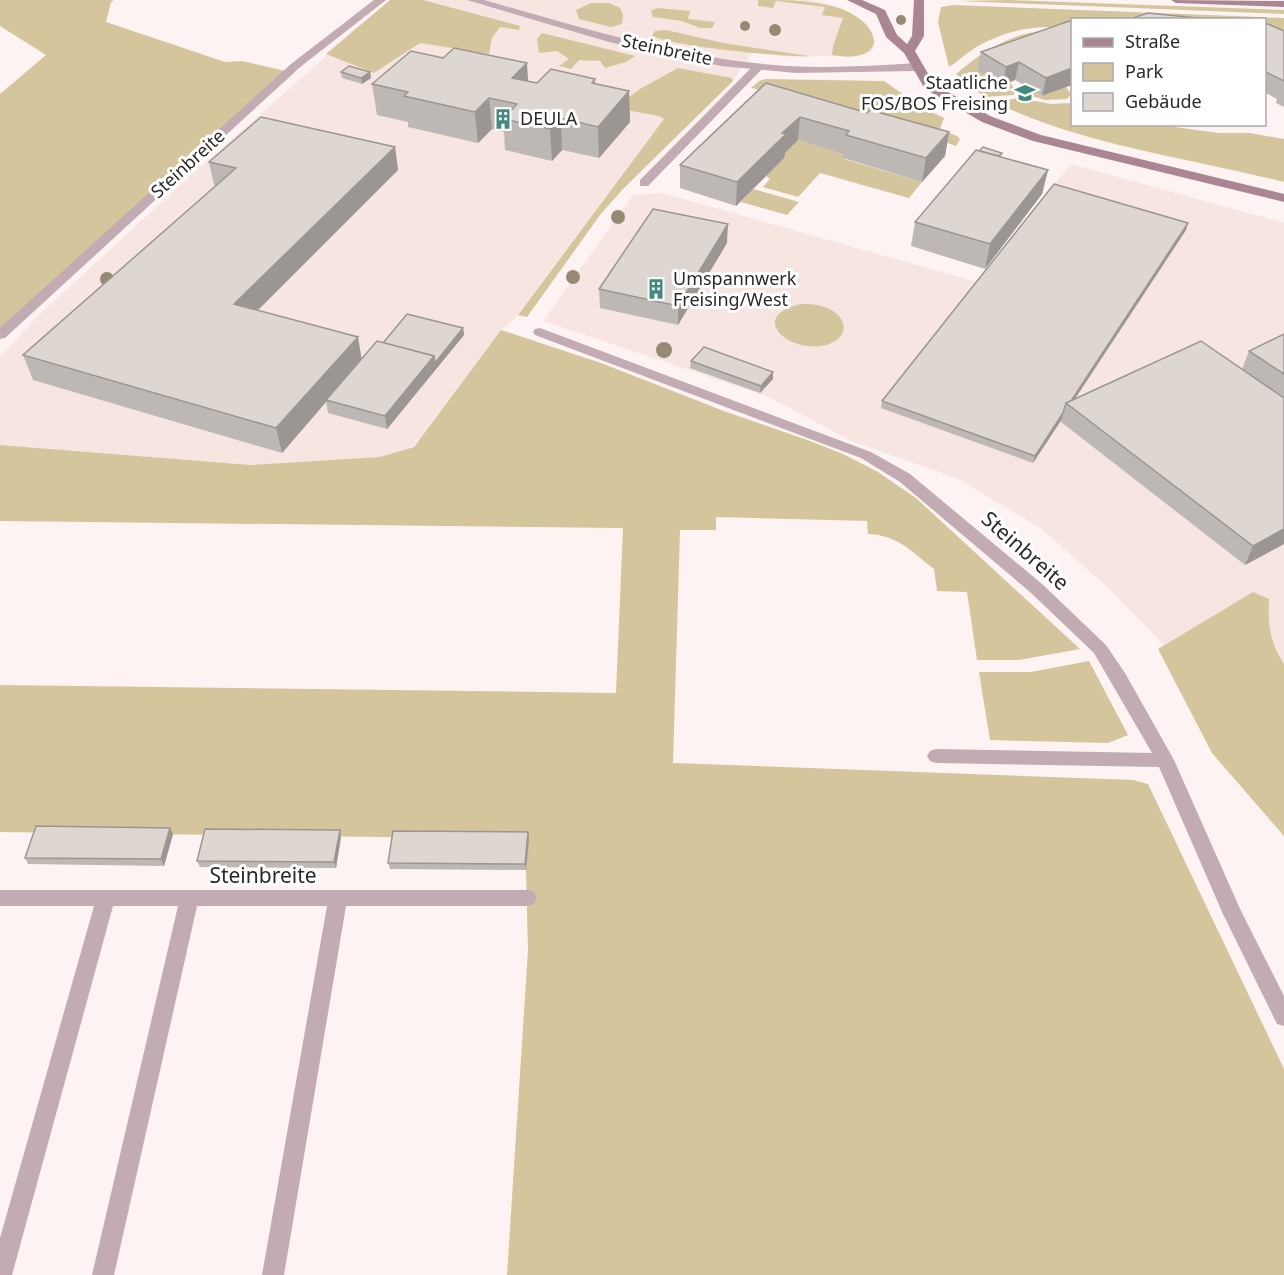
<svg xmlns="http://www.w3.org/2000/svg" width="1284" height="1275" viewBox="0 0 1284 1275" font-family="'Noto Sans',sans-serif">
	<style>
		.built { fill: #f7e5e2 }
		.green { fill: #d5c59c }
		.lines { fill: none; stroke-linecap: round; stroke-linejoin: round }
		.lane { fill: #c3abb3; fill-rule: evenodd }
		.street { fill: #c3abb3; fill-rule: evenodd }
		.secondary { fill: #aa8692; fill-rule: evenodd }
		.tree { fill: #968a74 }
		.wall { fill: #beb8b4 }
		.shaded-wall { fill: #9b9692 }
		.building { fill: #ddd6d1; stroke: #9b9692; stroke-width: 1.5 }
		.labels { text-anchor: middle; stroke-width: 6; stroke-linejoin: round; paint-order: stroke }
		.far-street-label { font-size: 18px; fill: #2c2828; stroke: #fff }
		.far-poi-label { font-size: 18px; fill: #2c2828; stroke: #fff; text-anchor: start }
		.street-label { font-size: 21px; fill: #2c2828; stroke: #fff }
	</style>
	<rect width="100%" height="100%" fill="#fdf3f2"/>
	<!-- built -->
	<g class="built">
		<polygon points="390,0 809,0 833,5 850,13 864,23 872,33 875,41 872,51 856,55 796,57 752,53 733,81 664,119 512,322 501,330 414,446 381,457 251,465 0,445 0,357 42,312 188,178"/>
		<polygon points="1071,164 1284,223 1284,785 1206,688 1107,587 1042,529 956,478 851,441 769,397 543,321 633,195 662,193 977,282"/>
	</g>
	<!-- green -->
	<g class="green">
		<polygon points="0,0 114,0 111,2 106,22 225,62 242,61 294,73 0,334 0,94 46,55 0,26"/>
		<polygon points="390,0 423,0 520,26 519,30 500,27 492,38 489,54 420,43 374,73 326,54"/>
		<path d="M758,0C786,0 815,0 842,9C886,27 886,65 832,55L833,46L843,18L822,15L825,7L776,1L773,8L758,6Z"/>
		<polygon points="1008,0 1284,10 1284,14 958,1"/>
		<polygon points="591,3 609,3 620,8 623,15 622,24 611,27 579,19 576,10"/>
		<path d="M954,5L1284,18V42L1265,40L1264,20H1072V29C1038,23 1001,31 972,50C964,55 957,62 949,67L938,22L941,7Z"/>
		<polygon points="657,8 690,11 688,19 715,22 712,28 700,28 682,21 653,17 651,11"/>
		<path d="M666,30L723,43L809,56C789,58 661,45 652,35L655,31Z"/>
		<path d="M1040,31L1010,82L1015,90L1014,95L984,97L956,74C980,53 1007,35 1040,31Z"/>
		<polygon points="542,33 635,56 626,62 605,68 600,61 579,60 571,69 559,66 569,59 557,51 539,53 537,39"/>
		<polygon points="678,68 732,78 733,81 623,189 600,215 527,317 518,315 664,119 659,116 615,108 640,89"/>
		<polygon points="765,79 884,81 923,108 944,118 940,129 957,136 960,139 956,146 880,119 751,88 759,81"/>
		<polygon points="1022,84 1042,96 1066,87 1071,94 1067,99 1045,100 1029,95"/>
		<path d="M1019,98L1051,104L1072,103V124L1161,125L1218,133H1250L1284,139V182C1189,158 1083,145 994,102Z"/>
		<polygon points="798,140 847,155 844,159 922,182 909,198 820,173 798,197 763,187 770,179 766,176 784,158 781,157"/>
		<polygon points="753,189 799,202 787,215 741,202"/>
		<path d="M801,304C809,304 817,304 824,307C845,313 853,335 829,344C793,357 744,317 801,304Z"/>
		<path d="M501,330L601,363L724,411L810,441L843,454L878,472L916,498L1080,649L1019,660H977L967,592L937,591L934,569C912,552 898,535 868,534L867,521L716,517V530H680L673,763L1133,780L1148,784L1284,1069V1275H507L528,950L526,870L528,839L0,832V685L616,693L623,528L0,521V445L251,465L380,457L414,447Z"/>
		<path d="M1253,592L1269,599C1268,626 1269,640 1284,664V836L1212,753L1158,649Z"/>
		<polygon points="1089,661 1128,735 1108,743 990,740 979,672 1031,672"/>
	</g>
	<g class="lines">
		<!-- lane -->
		<g class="lane">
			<polygon points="295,63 300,66 299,68 5,338 0,339 0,328 291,64"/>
			<polygon points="758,64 762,65 762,69 648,186 640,186 640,180 754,65"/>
			<polygon points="540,328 871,452 910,474 1042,584 1106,645 1125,673 1174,760 1241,911 1284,996 1284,1026 1277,1024 1223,914 1159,767 936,763 930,761 927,756 930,751 936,749 1152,753 1094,653 1030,592 900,482 861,458 535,335 533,332 535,329"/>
			<polygon points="0,890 527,890 534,892 537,898 534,904 527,906 346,906 284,1275 262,1275 327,906 197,906 114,1275 92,1275 178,906 113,906 12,1275 0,1275 0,1238 94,906 0,906"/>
		</g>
		<!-- street -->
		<g class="street">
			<polygon points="374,0 386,0 299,68 291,68 291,64"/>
			<path d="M467,0H484C579,27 675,57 774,65C821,69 869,66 916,63L922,67L916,71L796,73L721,66L609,42Z"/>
		</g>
		<!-- secondary -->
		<g class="secondary">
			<polygon points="847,0 862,0 885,10 897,35 907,44 912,36 914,0 924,0 924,36 915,51 934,84 990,116 1041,135 1284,194 1284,202 1033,141 982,122 925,89 904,53 886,37 876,14"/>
			<polygon points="1171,0 1284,1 1284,7 1176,3"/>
		</g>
	</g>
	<!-- trees -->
	<g class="tree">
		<circle cx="901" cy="20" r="5"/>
		<circle cx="745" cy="26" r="5"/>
		<circle cx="775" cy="30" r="6"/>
		<circle cx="618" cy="217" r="7"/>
		<circle cx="573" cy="277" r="7"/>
		<circle cx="107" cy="279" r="7"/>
		<circle cx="664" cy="350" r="8"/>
	</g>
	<!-- wall -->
	<g class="wall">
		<polygon points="1069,21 1042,96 1015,80 1003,85 977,70 981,52"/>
		<polygon points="1264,24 1284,31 1284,107 1276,103 1277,99 1264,92"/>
		<polygon points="341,72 370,72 371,78 362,84 342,78"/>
		<polygon points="595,79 596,84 629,91 630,122 599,158 562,150 552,161 505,150 504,132 492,129 478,143 408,127 408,122 377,115 372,84 528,81 537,83"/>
		<polygon points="766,83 867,113 949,132 945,156 922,182 843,158 843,154 798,140 785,153 784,158 736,206 680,188 680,165"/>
		<polygon points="395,147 398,170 258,310 362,359 383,343 463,328 464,335 387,429 328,413 326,402 282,453 33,380 23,355 216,186 214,185 209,162"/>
		<polygon points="979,151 1002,153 1001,157 1048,170 1042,194 985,269 911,246 915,222"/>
		<polygon points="1188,223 1186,230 1075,399 1242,369 1249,351 1284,334 1284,544 1245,565 1061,422 1062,419 1033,463 881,408 882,401"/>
		<polygon points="727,243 678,325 600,308 599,289"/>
		<polygon points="691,361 773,372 773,379 760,393 690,368"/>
		<polygon points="528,832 529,839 526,870 390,869 388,863"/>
		<polygon points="173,834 164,866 28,864 25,858"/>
		<polygon points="341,837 336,868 200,867 197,861"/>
	</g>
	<!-- shaded-wall -->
	<g class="shaded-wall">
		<polygon points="1019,62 1015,80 1003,85 1006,67"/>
		<polygon points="527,63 529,94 512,78"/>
		<polygon points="1072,68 1072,85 1042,96 1046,78"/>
		<polygon points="370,72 371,78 362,84 361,78"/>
		<polygon points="629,91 630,122 599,158 598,127"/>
		<polygon points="489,98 492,129 478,143 475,112"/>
		<polygon points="800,117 798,140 785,153 784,158 736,206 737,182 782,133"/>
		<polygon points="561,118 562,150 552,161 550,129"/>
		<polygon points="949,132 945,156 922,182 926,158"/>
		<polygon points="395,147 398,170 240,328 234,304"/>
		<polygon points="1048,170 1042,194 985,269 990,244"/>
		<polygon points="1188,223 1186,230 1070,406 1068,405"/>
		<polygon points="728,224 727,243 678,325 678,306"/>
		<polygon points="463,328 464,335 387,429 385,416 434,356"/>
		<polygon points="358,337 362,361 326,400 326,402 282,453 276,428"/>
		<polygon points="773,372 773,379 760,393 761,386"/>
		<polygon points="1063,413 1062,419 1033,463 1035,456"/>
		<polygon points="1284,529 1284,544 1245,565 1253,546"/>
		<polygon points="170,828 173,834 164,866 161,859"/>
		<polygon points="340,830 341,837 336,868 334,862"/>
		<polygon points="528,832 529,839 526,870 525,864"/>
	</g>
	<!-- building -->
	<g class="building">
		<polygon points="1148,13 1217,20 1130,19"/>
		<polygon points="1069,21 1072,22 1072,68 1046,78 1019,62 1006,67 981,52"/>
		<polygon points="1264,24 1268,24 1284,31 1284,81 1264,71"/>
		<polygon points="454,48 527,63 512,78 537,83 551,69 595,79 592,83 629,91 598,127 561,118 550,129 503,119 517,104 489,98 475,112 404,96 408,92 372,84 411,51 443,58"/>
		<polygon points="349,66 370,72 361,78 341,72"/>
		<polygon points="766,83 867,113 870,110 949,132 926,158 846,135 849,131 800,117 782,133 786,134 737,182 680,165"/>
		<polygon points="261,117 395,147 234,304 358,337 276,428 23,355 236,168 209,162"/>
		<polygon points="983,147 1002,153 999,156 979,151"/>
		<polygon points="976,150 1048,170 990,244 915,222"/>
		<polygon points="1054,184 1188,223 1071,401 1066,403 1063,413 1035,456 882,401"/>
		<polygon points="653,209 728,224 678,306 599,289"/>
		<polygon points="407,314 463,328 435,363 434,356 383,343"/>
		<polygon points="1284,334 1284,374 1249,351"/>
		<polygon points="377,341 434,356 385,416 326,400"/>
		<polygon points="1201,341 1284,398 1284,529 1253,546 1066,403"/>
		<polygon points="704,347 773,372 761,386 691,361"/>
		<polygon points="36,826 170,828 161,859 25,858"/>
		<polygon points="205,829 340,830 334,862 197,861"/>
		<polygon points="393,831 528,832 525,864 388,863"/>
	</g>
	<!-- icons -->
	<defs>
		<g id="school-bare" transform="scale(1.62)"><path d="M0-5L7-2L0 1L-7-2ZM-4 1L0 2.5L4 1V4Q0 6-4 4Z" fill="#44897e" stroke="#fff" stroke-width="2.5" paint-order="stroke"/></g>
		<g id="building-bare" transform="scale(1.62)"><path d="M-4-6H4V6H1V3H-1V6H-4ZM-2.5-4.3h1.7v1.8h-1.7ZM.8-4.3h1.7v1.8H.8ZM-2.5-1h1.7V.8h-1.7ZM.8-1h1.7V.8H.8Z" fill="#44897e" stroke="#fff" stroke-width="2.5" paint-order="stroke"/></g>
	</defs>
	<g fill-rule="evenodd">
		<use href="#school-bare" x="1025" y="93"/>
		<use href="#building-bare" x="503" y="119"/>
		<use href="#building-bare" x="656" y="289"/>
	</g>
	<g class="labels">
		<!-- far-street labels -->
		<g class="far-street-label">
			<text transform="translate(667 50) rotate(12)" y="6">Steinbreite</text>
			<text transform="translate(188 164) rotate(-42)" y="6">Steinbreite</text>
		</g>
		<!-- far-poi labels -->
		<g class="far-poi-label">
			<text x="1008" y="89" text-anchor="end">Staatliche<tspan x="1008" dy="21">FOS/BOS Freising</tspan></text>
			<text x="520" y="125">DEULA</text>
			<text x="673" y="285">Umspannwerk<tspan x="673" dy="21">Freising/West</tspan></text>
		</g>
		<!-- street labels -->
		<g class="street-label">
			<text transform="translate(1025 551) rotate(41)" y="7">Steinbreite</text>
			<text x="263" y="883">Steinbreite</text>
		</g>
	</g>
	<!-- legend -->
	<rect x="1071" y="18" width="195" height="108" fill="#ffffff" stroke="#aba9a9" stroke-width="1.5"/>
	<rect x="1083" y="38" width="30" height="9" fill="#aa8692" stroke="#aba9a9" stroke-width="1.5"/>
	<text x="1125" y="48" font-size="18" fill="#2c2828">Straße</text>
	<rect x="1083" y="63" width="30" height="18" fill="#d5c59c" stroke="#aba9a9" stroke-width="1.5"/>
	<text x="1125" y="78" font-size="18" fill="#2c2828">Park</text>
	<rect x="1083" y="93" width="30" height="18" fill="#ddd6d1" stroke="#aba9a9" stroke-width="1.5"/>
	<text x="1125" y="108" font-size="18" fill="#2c2828">Gebäude</text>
</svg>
